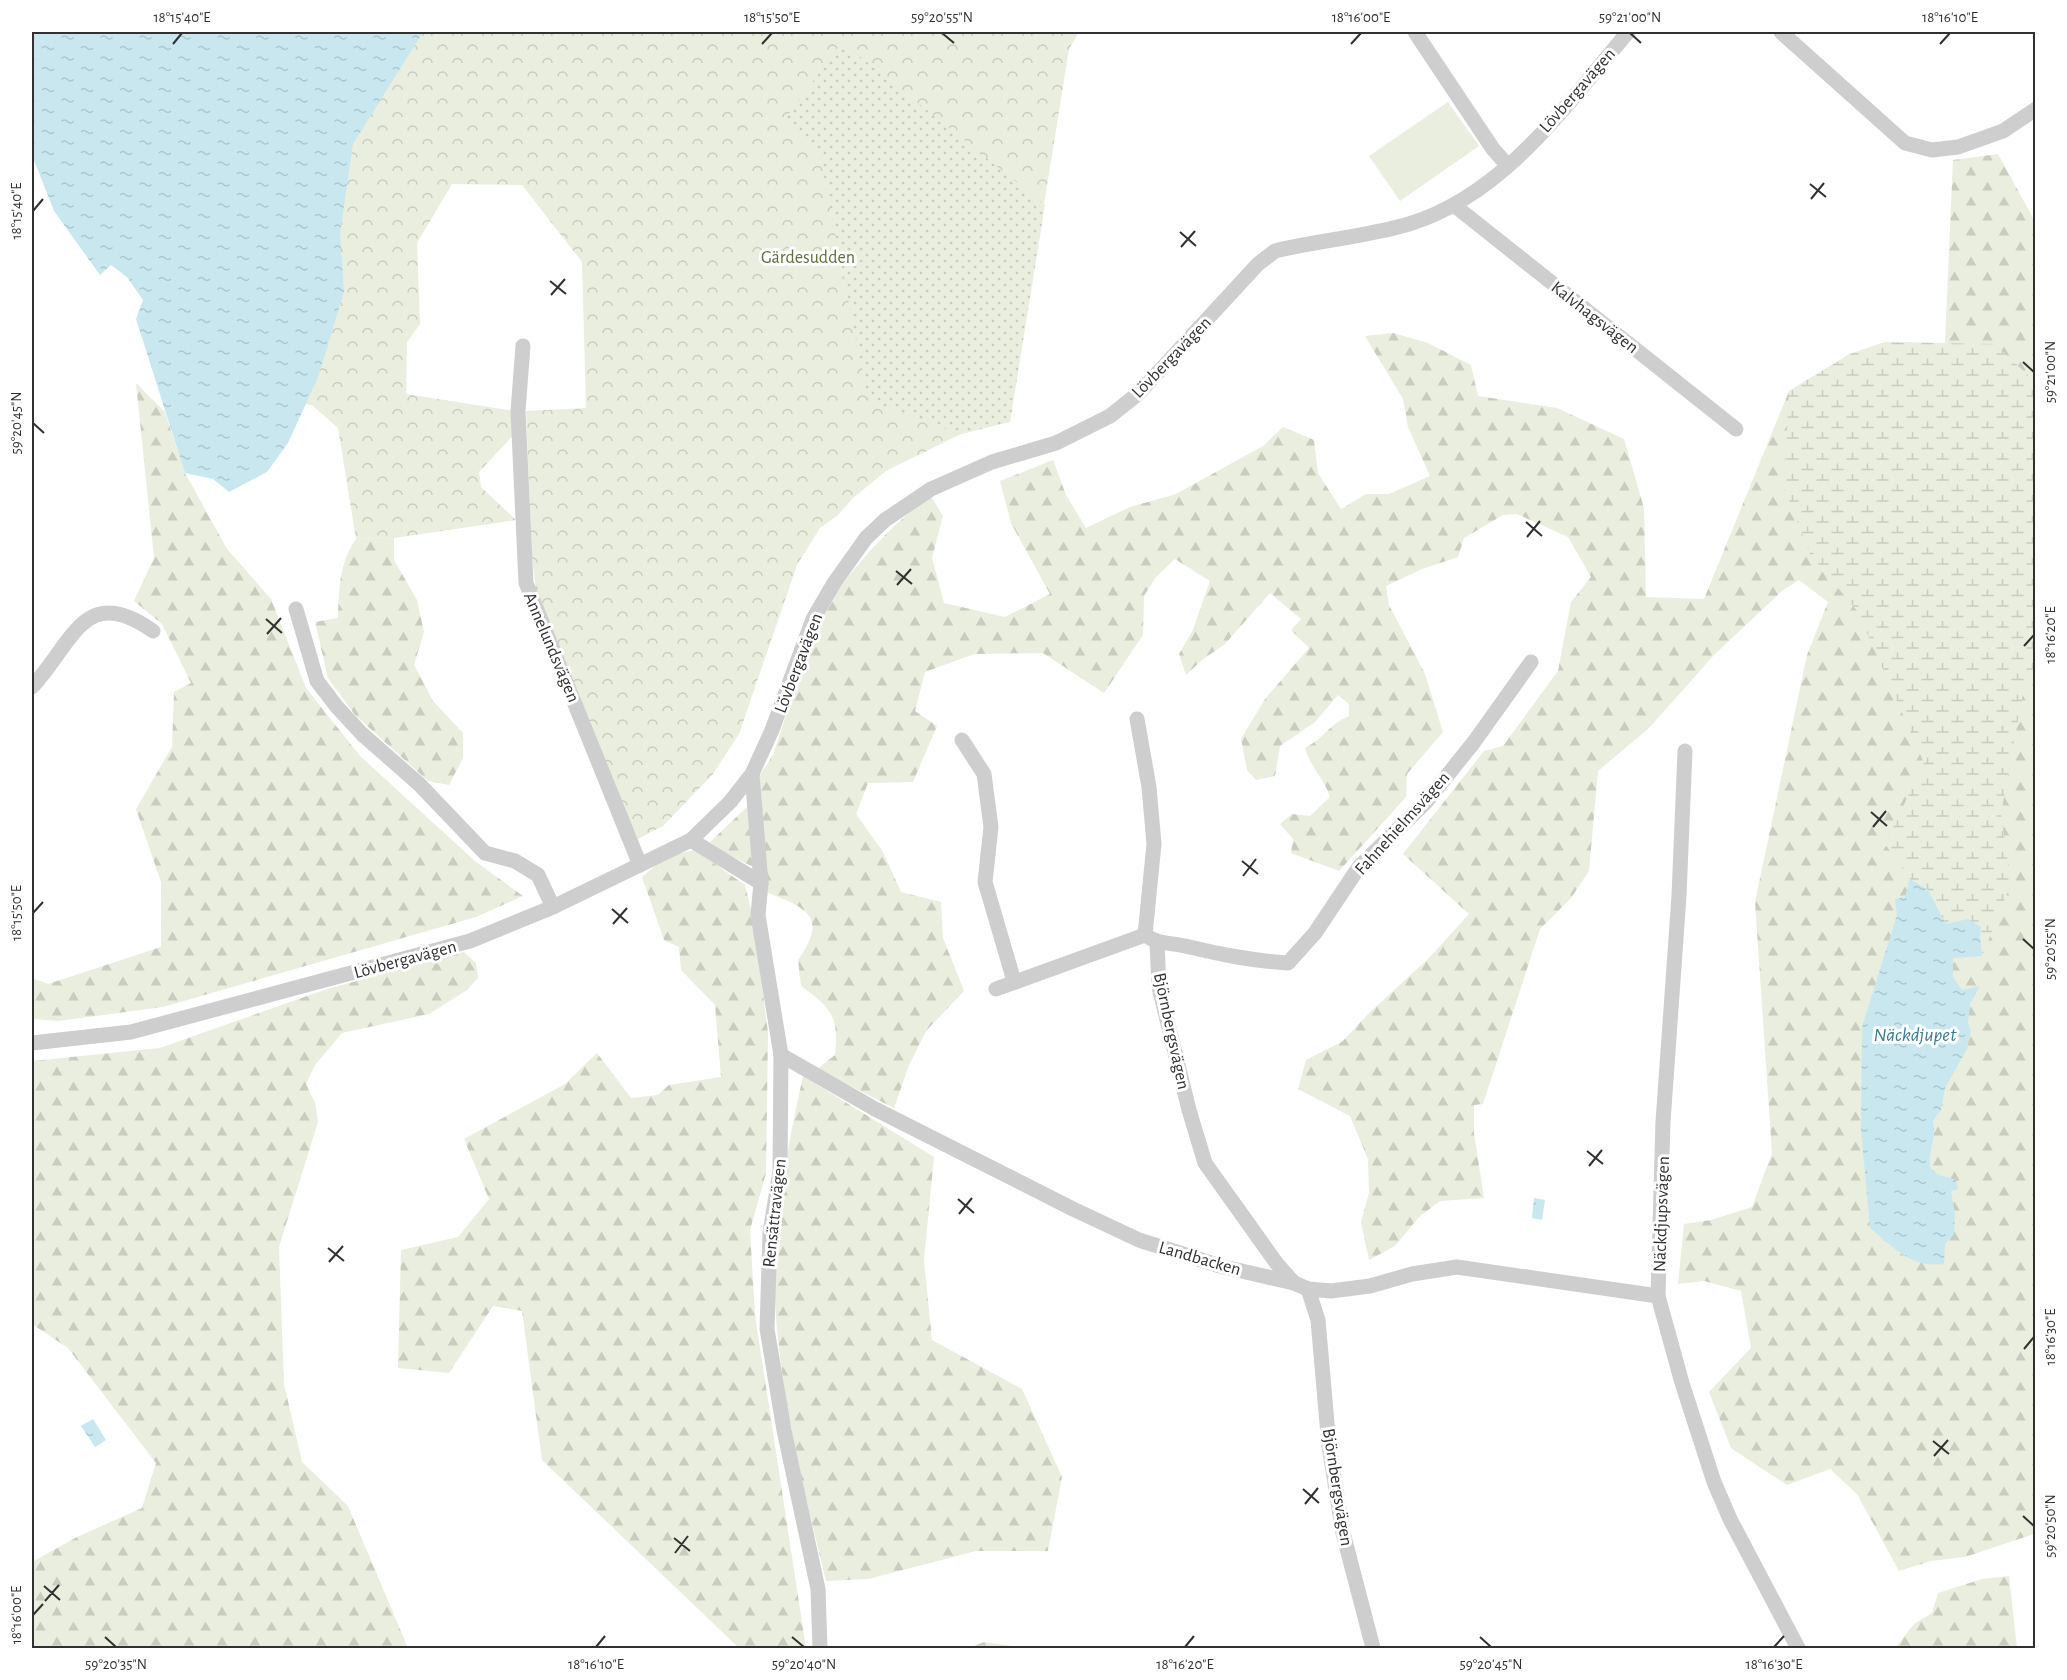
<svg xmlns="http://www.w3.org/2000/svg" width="2067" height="1680" viewBox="0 0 2067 1680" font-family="'Alegreya Sans',sans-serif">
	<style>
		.grass { fill: #e9eede }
		.forest { fill: url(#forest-firs) }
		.wetland { fill: url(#wetland-marsh) }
		.park { fill: url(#park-crowns) }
		.garden { fill: url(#garden-dots) }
		.water { fill: url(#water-ripples) }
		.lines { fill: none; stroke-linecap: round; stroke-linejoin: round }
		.minor { stroke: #cecece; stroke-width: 15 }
		.ticks { fill: none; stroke: #313131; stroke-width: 2 }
		.labels { text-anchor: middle; stroke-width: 6; stroke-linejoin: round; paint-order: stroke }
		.street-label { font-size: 18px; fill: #313131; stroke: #fff }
		.park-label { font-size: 18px; fill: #5c713a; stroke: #fff }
		.water-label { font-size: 20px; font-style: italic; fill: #357e93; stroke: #fff }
		.neatline { fill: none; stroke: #313131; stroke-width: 2 }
		.ticks-label { font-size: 15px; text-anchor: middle; fill: #313131 }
	</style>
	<defs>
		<pattern id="forest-firs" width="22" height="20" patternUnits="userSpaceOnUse" patternTransform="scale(1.5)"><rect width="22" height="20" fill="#e9eede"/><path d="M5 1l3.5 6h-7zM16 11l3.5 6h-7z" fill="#c8cdbf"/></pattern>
		<pattern id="wetland-marsh" width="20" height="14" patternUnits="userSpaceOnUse" patternTransform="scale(1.5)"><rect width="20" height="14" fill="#e9eede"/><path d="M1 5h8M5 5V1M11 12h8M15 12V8" fill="none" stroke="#c8cdbf"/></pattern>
		<pattern id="park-crowns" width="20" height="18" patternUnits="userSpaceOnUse" patternTransform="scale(1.5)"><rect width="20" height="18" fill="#e9eede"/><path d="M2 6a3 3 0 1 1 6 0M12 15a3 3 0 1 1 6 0" fill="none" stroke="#c8cdbf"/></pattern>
		<pattern id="garden-dots" width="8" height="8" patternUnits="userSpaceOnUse" patternTransform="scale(1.5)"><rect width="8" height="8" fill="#e9eede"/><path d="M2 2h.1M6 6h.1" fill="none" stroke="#c8cdbf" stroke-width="1.8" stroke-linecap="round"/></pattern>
		<pattern id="water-ripples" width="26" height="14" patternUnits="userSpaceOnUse" patternTransform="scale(1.5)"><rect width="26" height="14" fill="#c9e7ef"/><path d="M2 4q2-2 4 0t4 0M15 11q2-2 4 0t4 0" fill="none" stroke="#adc7cd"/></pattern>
	</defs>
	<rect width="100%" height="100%" fill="#fff"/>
	<!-- grass -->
	<polygon class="grass" points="1448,102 1479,146 1400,201 1369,156"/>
	<!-- forest -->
	<g class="forest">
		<path d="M1998,154L2033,218L2034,1534L1965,1557L1931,1561L1899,1571L1857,1494L1830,1469L1787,1485L1731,1448L1709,1392L1751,1348L1741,1291L1704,1281L1678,1284L1684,1224L1711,1220L1752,1207L1772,1153L1755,902L1807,655L1828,602L1799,580L1782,591L1714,655L1649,728L1598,771L1589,871L1571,898L1540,929L1483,1104L1474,1105V1133L1484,1198L1440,1201L1419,1217L1395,1246L1369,1260L1361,1222L1369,1193L1368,1159L1350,1116L1298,1089L1306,1060L1343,1041L1367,1015L1429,958L1469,914L1403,854L1484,751L1503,746L1558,671L1571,602L1591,577L1568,537L1517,514L1503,515L1464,538L1458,557L1422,569L1386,586L1389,605L1425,674L1443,732L1407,774L1406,797L1339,871L1291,853L1293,839L1280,824L1292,814L1310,816L1330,797C1324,778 1310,767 1305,748C1322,740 1331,723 1349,716V704L1338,695L1315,722L1280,746L1275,776L1256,780L1247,770L1241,739L1265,699L1309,648L1291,630L1301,619L1270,593L1225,644L1202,660L1186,675L1179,654L1192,632L1210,581L1175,559L1155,578L1144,596L1143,635L1104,693L1043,653L974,654L925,672L915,711L937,726L913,782L868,783L856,814L883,852L901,892L941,902L943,938L964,991L926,1031L909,1065L894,1108L817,1069L835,1055C839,1017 832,1008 801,986L798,960C828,918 808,908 768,893L761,839L760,775L773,755L815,626C845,574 884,532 930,495L943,516L932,558L944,603L1005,617L1050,594L1011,523L1000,481L1053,460L1066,495L1086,528L1130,507L1176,494L1263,446L1283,427L1314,440L1318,473L1341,509L1366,494H1389L1430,476L1408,427L1403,399L1365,336L1393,333L1428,343L1471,365L1478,396L1557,408L1624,439L1644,508L1646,597L1704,599L1789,391L1850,354L1885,342L1945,343L1953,160Z"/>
		<polygon points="136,383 165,412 185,473 227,549 271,599 306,688 360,756 476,862 523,896 476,917 163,1007 58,1021 32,1019 32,978 48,984 161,947 161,882 136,809 172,747 174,692 191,683 162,624 134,601 154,558"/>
		<path d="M394,538V560L417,600L424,632L414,665L433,701L463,733V758L449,785L428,781L355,715L328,678L315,622L338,618C339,590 339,563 356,539Z"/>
		<polygon points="750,804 753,867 720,850 710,842"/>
		<polygon points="695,850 745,885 754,922 768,1033 766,1173 750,1230 755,1315 806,1648 739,1648 542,1460 522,1311 493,1306 449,1373 398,1368 401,1250 458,1237 489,1199 464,1139 565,1084 597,1053 631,1098 658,1095 669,1085 721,1077 715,1005 681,970 679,947 664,940 642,877 667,856"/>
		<polygon points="464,952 476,963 478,978 467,990 429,1014 342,1033 315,1065 306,1084 315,1103 318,1122 279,1247 284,1384 302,1462 348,1506 408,1648 32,1648 32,1562 77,1537 142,1508 156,1463 68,1348 32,1324 32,1061 160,1048 327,989"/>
		<path d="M803,1076L934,1157L924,1260L932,1340L1022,1389L1062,1477L1048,1551H976L868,1579L826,1581C806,1499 785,1415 777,1330C769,1247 785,1157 803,1076Z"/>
		<polygon points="2009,1576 2017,1648 1895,1648 1914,1624 1932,1613 1938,1593 1982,1579"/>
		<polygon points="984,1642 1024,1648 969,1648"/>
	</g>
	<!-- wetland -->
	<polygon class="wetland" points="1885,342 1995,344 2033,380 2036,387 2035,673 2025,682 2001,814 2011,884 1982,956 1980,937 1968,919 1946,924 1928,890 1910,879 1885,844 1924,763 1858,612 1810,554 1784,487 1789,391 1850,354"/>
	<!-- park -->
	<polygon class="park" points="186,32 1079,32 1069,49 1024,329 980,429 961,434 886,471 853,498 838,515 820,528 797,565 739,734 713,774 663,826 634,841 537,598 532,556 526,411 586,408 582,262 522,185 452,184 417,243 420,324 407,342 406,394 514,411 519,429 479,472 481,487 516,520 394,538 356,539 338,428 312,405 293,402"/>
	<!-- garden -->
	<polygon class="garden" points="842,42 1045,205 1010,422 961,434 868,401 819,151 785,119"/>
	<!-- water -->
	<g class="water">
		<polygon points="32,32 423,32 353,144 340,233 344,292 318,377 288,443 267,472 229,492 213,479 185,473 136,319 143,300 127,277 111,265 100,275 54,211 32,155"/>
		<path d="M1910,879L1928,890L1946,924L1968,919L1981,927L1980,937L1982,956L1953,958V977L1962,990L1980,986L1970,1004L1968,1023L1971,1032L1967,1049L1945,1088L1941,1110L1933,1121C1937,1138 1928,1151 1930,1167L1937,1174L1956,1180L1958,1189L1951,1191L1955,1214L1954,1234L1945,1244L1944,1264C1910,1268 1895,1248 1870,1228L1861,1130L1862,1027L1897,915L1895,899L1905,897Z"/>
		<polygon points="1534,1198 1545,1200 1542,1220 1532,1218"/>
		<polygon points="93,1419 106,1440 95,1447 81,1426"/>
	</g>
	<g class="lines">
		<!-- minor -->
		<g class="minor">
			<polyline points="1415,32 1493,149 1508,166"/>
			<polyline points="1781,32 1905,143 1932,150 1958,147 2003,131 2036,109"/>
			<polyline points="1455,206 1736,429"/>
			<polyline points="523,346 518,411 526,583 640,865"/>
			<polyline points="296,609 317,681 337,707 362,734 419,784 485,853 515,861 538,875 553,907"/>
			<path d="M32,687C73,643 84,582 153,631"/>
			<path d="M1137,719L1149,787L1154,844L1145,935C1160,945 1168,942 1185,946C1220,954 1252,961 1288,963L1315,933L1359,867L1426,802L1474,742L1531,662"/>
			<polyline points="962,740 984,774 991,827 985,882 1014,981"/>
			<polyline points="1685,751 1679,896 1663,1122 1658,1296 1682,1383 1714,1482 1730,1519 1798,1648"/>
			<polyline points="752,774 761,883 758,915 781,1055 780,1171 770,1233 767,1329 784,1430 818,1589 820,1648"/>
			<polyline points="691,840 761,883"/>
			<polyline points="1157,943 1159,987 1189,1110 1205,1163 1277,1264 1294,1283"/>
			<polyline points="996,989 1145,935"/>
			<path d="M32,1043L131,1032L470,941L553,907L691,840L730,802L752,774L772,730L813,619L834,583L866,538L885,520L931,489L992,462L1056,443L1110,416L1139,393L1258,264L1275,251C1319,240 1366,237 1409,224C1504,195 1567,104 1628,32"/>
			<polyline points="781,1055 875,1109 1073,1209 1139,1240 1220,1266 1294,1283 1308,1289 1331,1291 1370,1286 1412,1274 1457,1267 1658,1296"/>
			<polyline points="1308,1289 1318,1320 1329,1446 1343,1533 1373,1648"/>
		</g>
	</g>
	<!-- ticks -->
	<path class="ticks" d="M942,33L954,43M1630,33L1641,43M173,44L182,33M762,44L772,33M1351,44L1361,33M1940,44L1950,33M1810,184L1826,197M1811,199L1824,183M33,211L43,199M1180,232L1196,246M1181,247L1195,231M550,281L566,294M551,295L565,279M2023,362L2034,372M33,423L44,433M1526,522L1542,536M1527,537L1540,521M896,571L912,584M897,585L911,569M266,619L282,633M267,634L281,618M2024,646L2034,635M1871,812L1887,826M1873,827L1886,811M1242,861L1258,874M1243,876L1256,859M612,909L628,923M33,913L43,902M613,924L627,908M2023,939L2034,949M1587,1151L1603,1164M1589,1166L1602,1150M958,1199L974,1213M959,1214L972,1198M328,1248L344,1261M329,1262L343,1246M2024,1349L2034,1337M1933,1441L1949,1454M1934,1456L1948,1440M1303,1489L1319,1503M1305,1504L1318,1488M2023,1516L2034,1526M674,1538L690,1551M675,1553L688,1536M44,1586L60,1600M45,1601L59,1585M33,1615L43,1604M105,1637L116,1647M792,1637L804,1647M1480,1637L1491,1647M596,1647L605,1636M1185,1647L1194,1636M1774,1647L1784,1636"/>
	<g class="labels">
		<!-- street labels -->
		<g class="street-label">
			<text transform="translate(1577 90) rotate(-49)" y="6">Lövbergavägen</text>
			<text transform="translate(1595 317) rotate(38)" y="6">Kalvhagsvägen</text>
			<text transform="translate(1171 357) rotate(-46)" y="6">Lövbergavägen</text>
			<text transform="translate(552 647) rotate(67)" y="6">Annelundsvägen</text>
			<text transform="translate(798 663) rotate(-69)" y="6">Lövbergavägen</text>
			<text transform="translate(1402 823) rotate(-48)" y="6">Fahnehielmsvägen</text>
			<text transform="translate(405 959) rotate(-15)" y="6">Lövbergavägen</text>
			<text transform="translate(1172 1031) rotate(78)" y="6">Björnbergsvägen</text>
			<text transform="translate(774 1213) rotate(-84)" y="6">Rensättravägen</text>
			<text transform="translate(1661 1214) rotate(-88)" y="6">Näckdjupsvägen</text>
			<text transform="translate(1200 1258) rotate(16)" y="6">Landbacken</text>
			<text transform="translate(1338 1487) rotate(81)" y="6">Björnbergsvägen</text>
		</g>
		<!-- park labels -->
		<g class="park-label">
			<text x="808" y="263">Gärdesudden</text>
		</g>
		<!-- water labels -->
		<g class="water-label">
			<text x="1915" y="1041">Näckdjupet</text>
		</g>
	</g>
	<!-- border -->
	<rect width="2067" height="1680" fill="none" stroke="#ffffff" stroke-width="66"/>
	<rect x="33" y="33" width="2001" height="1614" class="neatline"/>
	<g class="ticks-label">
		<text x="182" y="22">18°15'40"E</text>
		<text x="772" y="22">18°15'50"E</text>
		<text x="942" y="22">59°20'55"N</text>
		<text x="1361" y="22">18°16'00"E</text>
		<text x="1630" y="22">59°21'00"N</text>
		<text x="1950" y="22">18°16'10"E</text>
		<text transform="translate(16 211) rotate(-90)" y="5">18°15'40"E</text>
		<text transform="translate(2050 372) rotate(-90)" y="5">59°21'00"N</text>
		<text transform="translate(16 423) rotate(-90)" y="5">59°20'45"N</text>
		<text transform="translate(2050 635) rotate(-90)" y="5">18°16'20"E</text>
		<text transform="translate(16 913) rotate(-90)" y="5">18°15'50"E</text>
		<text transform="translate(2050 949) rotate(-90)" y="5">59°20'55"N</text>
		<text transform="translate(2050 1337) rotate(-90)" y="5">18°16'30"E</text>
		<text transform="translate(2050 1526) rotate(-90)" y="5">59°20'50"N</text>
		<text transform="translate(16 1615) rotate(-90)" y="5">18°16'00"E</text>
		<text x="116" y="1669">59°20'35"N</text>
		<text x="596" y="1669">18°16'10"E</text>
		<text x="804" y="1669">59°20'40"N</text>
		<text x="1185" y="1669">18°16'20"E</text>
		<text x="1491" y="1669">59°20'45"N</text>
		<text x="1774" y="1669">18°16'30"E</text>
	</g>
</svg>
